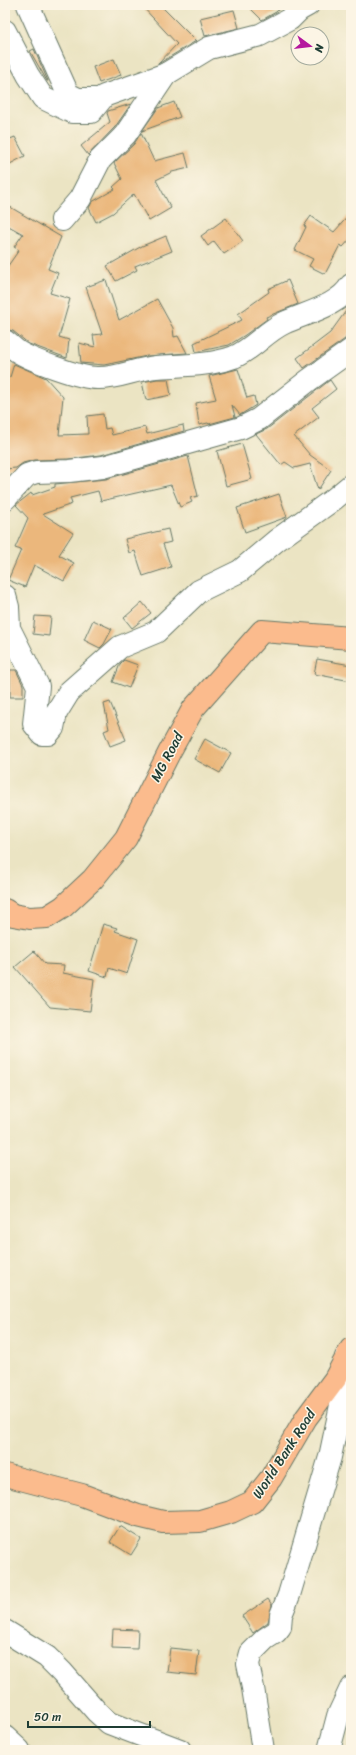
<svg xmlns="http://www.w3.org/2000/svg" width="356" height="1755" viewBox="0 0 356 1755" font-family="Sriracha,sans-serif">
<style>
.building{fill:#ebb77b}
.lines{fill:none;stroke-linecap:round;stroke-linejoin:round}
.minor-casing{stroke:#676;stroke-width:24}
.major-casing{stroke:#676;stroke-width:24}
.minor{stroke:#fff;stroke-width:22}
.major{stroke:#fbbb8d;stroke-width:22}
.labels{text-anchor:middle;dominant-baseline:central;stroke-width:3;stroke-linejoin:round;paint-order:stroke}
.street-label{font-size:14px;fill:#1f3d34;stroke:#fcf5e5}
</style>
<rect width="100%" height="100%" fill="#fcf5e5"/>
<filter id="ink" filterUnits="userSpaceOnUse"><feTurbulence type="fractalNoise" baseFrequency=".025" numOctaves="2"/><feDisplacementMap in="SourceGraphic" scale="8" xChannelSelector="R" yChannelSelector="G"/><feConvolveMatrix kernelMatrix="1 2 1 2 8 2 1 2 1" color-interpolation-filters="sRGB"/></filter>
<filter id="wash" filterUnits="userSpaceOnUse"><feTurbulence type="fractalNoise" baseFrequency=".012" numOctaves="4" result="noise"/><feDisplacementMap in="SourceGraphic" scale="16" xChannelSelector="R" yChannelSelector="G"/><feGaussianBlur stdDeviation="0.9" result="paint"/><feColorMatrix in="noise" values="0 0 0 0 0 0 0 0 0 0 0 0 0 0 0 0 0 1.4 0 .05"/><feComposite in="paint" operator="in"/></filter>
<g filter="url(#wash)">
<rect width="100%" height="100%" fill="#ebe4c3"/>
<g id="blocks">
<g class="building">
<polygon points="141,5 160,5 196,41 158,64 177,44"/>
<polygon points="247,5 283,5 276,12 262,20"/>
<polygon points="234,10 239,28 205,36 200,18"/>
<polygon points="34,49 48,81 47,81 30,51"/>
<polygon points="114,59 121,75 99,83 93,67"/>
<polygon points="174,102 180,117 142,131 158,108"/>
<polygon points="131,104 115,127 88,155 81,146 110,122 107,113 108,111"/>
<polygon points="141,133 154,161 185,153 189,168 172,172 156,180 171,208 149,221 134,194 113,213 96,222 89,208 92,202 115,189 113,187 122,179 114,163 134,144"/>
<polygon points="15,137 25,156 10,164 5,155 5,141"/>
<polygon points="5,204 61,237 48,269 58,273 50,293 70,299 59,337 69,340 67,358 29,344 13,331 5,329 5,270 19,250 14,247 23,234 5,224"/>
<polygon points="351,213 351,238 343,247 340,245 325,274 309,266 313,259 295,250 306,227 304,226 311,216 334,232"/>
<polygon points="226,218 243,241 224,254 214,241 208,246 201,236"/>
<polygon points="166,236 172,251 135,266 137,270 116,281 107,266 142,246"/>
<polygon points="106,280 119,320 157,299 173,328 174,337 178,336 187,353 147,356 104,365 81,363 79,343 95,347 93,335 102,334 86,287"/>
<polygon points="288,280 298,304 266,317 267,319 245,335 229,345 196,352 194,343 242,320 238,314 269,292 268,289"/>
<polygon points="351,304 351,331 345,339 304,368 297,358 330,333"/>
<polygon points="14,364 46,378 63,397 59,435 88,434 87,416 103,414 105,429 110,428 112,435 145,427 147,434 183,425 184,431 101,455 68,459 35,460 23,463 16,468 5,469 5,377 10,377"/>
<polygon points="238,369 247,398 254,396 256,405 240,415 232,405 235,417 209,424 208,423 199,425 196,403 216,399 209,376"/>
<polygon points="157,379 168,379 171,395 146,400 142,382"/>
<polygon points="330,380 336,389 312,408 319,417 294,436 310,455 331,470 318,490 310,464 294,468 285,462 281,465 256,434 267,429"/>
<polygon points="242,444 252,479 226,486 217,451"/>
<polygon points="188,456 198,496 190,498 192,502 180,507 171,485 101,501 98,491 70,498 72,504 43,514 73,533 59,555 74,563 64,581 34,565 25,587 8,580 21,550 15,548 28,518 16,505 31,493 32,495 55,487 55,484 106,479"/>
<polygon points="279,494 287,517 245,532 237,508"/>
<polygon points="168,529 171,542 163,544 171,567 143,576 135,551 129,553 125,539"/>
<polygon points="142,602 151,613 132,628 124,618"/>
<polygon points="35,616 51,617 49,636 33,634"/>
<polygon points="93,620 112,629 104,644 100,648 84,640"/>
<polygon points="317,659 351,665 351,681 314,674"/>
<polygon points="124,660 138,665 129,688 113,682 120,664"/>
<polygon points="10,670 16,670 23,685 23,697 10,697"/>
<polygon points="110,702 126,740 110,746 104,731 109,729 104,704"/>
<polygon points="205,739 231,753 220,773 194,759"/>
<polygon points="103,924 117,928 115,931 138,939 127,974 109,968 107,977 89,971"/>
<polygon points="34,951 45,964 64,965 63,973 94,979 90,1011 50,1007 15,967"/>
<polygon points="120,1526 141,1539 131,1555 110,1542"/>
<polygon points="268,1599 272,1605 268,1622 253,1633 242,1616"/>
<polygon points="113,1629 138,1630 137,1649 112,1648"/>
<polygon points="170,1648 199,1651 196,1675 167,1672"/>
</g>
</g>
</g>
<g filter="url(#ink)">
<use href="#blocks" fill-opacity="0" stroke="#676" stroke-width="1"/>
<g class="lines">
<g class="minor-casing">
<g id="minor">
<polyline points="28,5 68,94 78,99 95,99"/>
<polyline points="5,31 28,75 43,98 72,112 91,112 104,96 166,74 209,48 260,35 290,19 299,10 308,5"/>
<polyline points="62,220 80,199 100,160 125,135 166,74"/>
<path d="M5 341C9 344 13 348 17 351 31 360 80 378 97 378 117 379 136 369 156 367 182 365 209 366 234 357 253 349 265 332 284 323 305 313 339 306 351 285"/>
<polyline points="5,499 27,475 36,472 69,471 103,467 241,428 259,419 309,380 351,350"/>
<polyline points="5,596 8,607 9,628 38,686 34,724 42,734 48,734 53,728 56,713 69,692 120,647 156,632 199,591 240,571 277,540 334,499 351,485"/>
<polyline points="5,1631 47,1657 62,1672 97,1712 109,1723 180,1750"/>
<polyline points="5,1737 19,1750"/>
<polyline points="263,1750 253,1688 248,1664 251,1653 265,1639 276,1632 280,1627 281,1615 289,1595 330,1457 344,1391 346,1357"/>
<polyline points="329,1750 338,1716 351,1688"/>
</g>
</g>
<g class="major-casing">
<g id="major">
<polyline points="5,910 13,915 30,918 47,917 63,907 93,879 126,838 170,751 193,709 262,631 351,638"/>
<polyline points="5,1475 82,1495 138,1516 163,1522 200,1521 231,1512 252,1502 271,1478 306,1418 335,1379 351,1349"/>
</g>
</g>
<use href="#minor" class="minor"/>
<use href="#major" class="major"/>
</g>
</g>
<g class="labels">
<g class="street-label">
<text transform="translate(167 757) rotate(-62)">MG Road</text>
<text transform="translate(284 1454) rotate(-57)">World Bank Road</text>
</g>
</g>
<rect width="356" height="1755" fill="none" stroke="#fcf5e5" stroke-width="20"/>
<g transform="translate(310 46) rotate(105)"><circle r="19" fill="#fcf5e5" stroke="#a4ab9e"/>
<path d="M0-3L7 15L0 10L-7 15Z" fill="#b5179e"/>
<text y="-6" font-size="11" font-weight="bold" text-anchor="middle" fill="#1f3d34">N</text>
</g>
<path d="M28 1721v6h122v-6" fill="none" stroke="#1f3d34" stroke-width="2"/>
<text x="34" y="1721" font-size="12" fill="#1f3d34" stroke="#fcf5e5" stroke-width="3" paint-order="stroke">50 m</text>
</svg>
